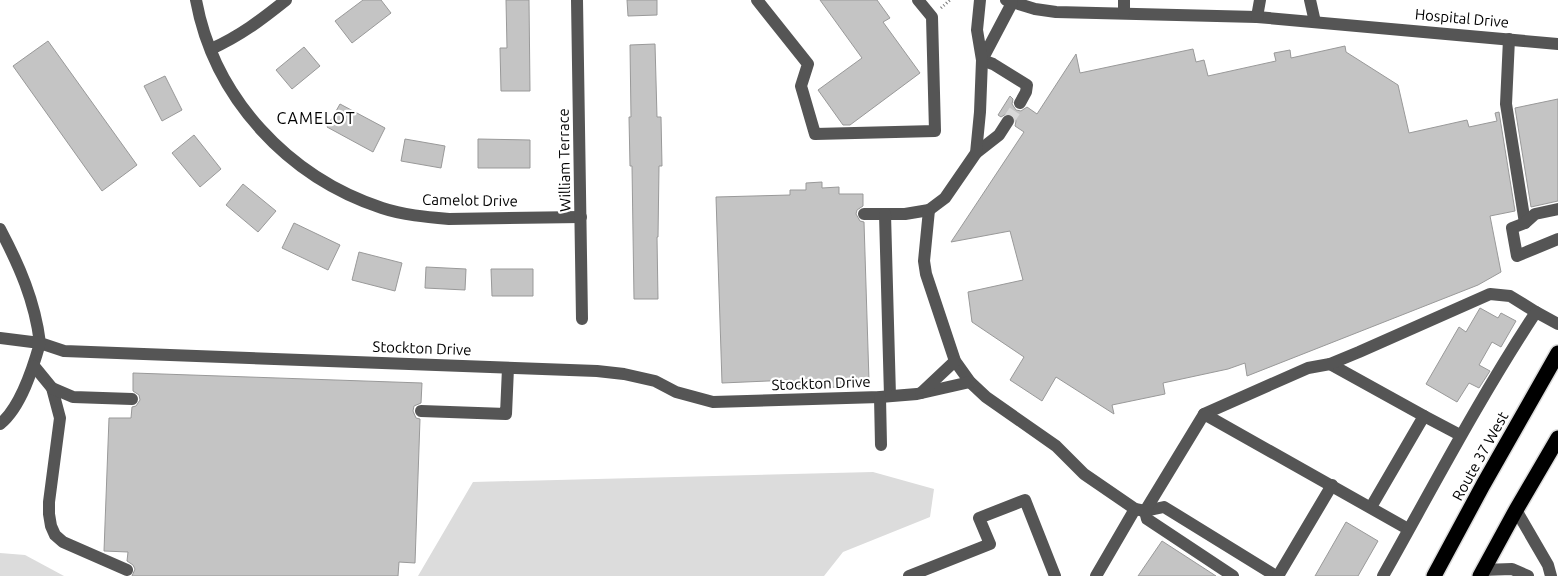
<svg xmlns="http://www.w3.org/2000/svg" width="1558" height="576" viewBox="0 0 1558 576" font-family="Ubuntu,sans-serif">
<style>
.green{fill:#dcdcdc}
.building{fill:#c4c4c4;stroke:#999}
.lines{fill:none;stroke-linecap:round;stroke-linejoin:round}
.minor-tunnel{stroke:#d9d9d9;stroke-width:12;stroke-dasharray:12 6;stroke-linecap:butt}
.highway-casing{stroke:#dbdbdb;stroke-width:18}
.path{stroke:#777;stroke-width:3;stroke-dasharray:1 2.5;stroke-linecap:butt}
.minor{stroke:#555;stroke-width:12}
.highway{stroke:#000;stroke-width:15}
.labels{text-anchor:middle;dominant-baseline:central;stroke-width:4.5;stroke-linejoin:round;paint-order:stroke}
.street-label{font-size:15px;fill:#000;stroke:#fff}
.neighbourhood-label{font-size:16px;letter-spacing:1px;fill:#000;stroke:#fff}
</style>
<rect width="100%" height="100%" fill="#fff"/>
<g class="green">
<polygon points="873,472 934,489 930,517 843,552 824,576 418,576 473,482"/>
<polygon points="0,553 25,555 64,576 0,576"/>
</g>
<g class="building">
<polygon points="363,0 381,0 391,13 352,43 335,21"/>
<polygon points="506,0 529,0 530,91 501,91 500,48 507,48"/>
<polygon points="627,0 657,0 657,15 628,16"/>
<polygon points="820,0 877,0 890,18 883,22 920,73 850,125 843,125 818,90 862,58"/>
<polygon points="48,41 137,165 102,191 13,66"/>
<polygon points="655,44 657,117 661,117 662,166 659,166 658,237 657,237 658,299 634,299 632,166 630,166 629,117 631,117 630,45"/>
<polygon points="1345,46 1346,52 1398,85 1409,133 1467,120 1469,127 1497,121 1495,113 1499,112 1515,211 1490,216 1501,272 1478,285 1247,376 1245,363 1228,369 1163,383 1165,394 1112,405 1114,414 1056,377 1042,401 1010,380 1024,357 972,322 968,292 1023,280 1010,231 951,242 1024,132 1015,126 1016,121 1013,114 1008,113 1001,117 998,115 1010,96 1013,99 1012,104 1016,110 1021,111 1027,107 1037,114 1076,54 1080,73 1193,49 1196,62 1204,60 1208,76 1276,61 1274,53 1290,50 1291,58"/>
<polygon points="304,47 320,66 292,89 276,70"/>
<polygon points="165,76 182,110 162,121 144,86"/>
<polygon points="1558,99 1558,201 1531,207 1515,108"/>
<polygon points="340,104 385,128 373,152 327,127"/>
<polygon points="194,135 221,169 200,187 172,153"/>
<polygon points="405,139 445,146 441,168 401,161"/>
<polygon points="478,139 530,140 530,168 478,168"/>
<polygon points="822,182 822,188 839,187 839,194 863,194 863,206 857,210 856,214 860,221 864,222 869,381 843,381 843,387 792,388 791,380 722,383 716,197 790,195 790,190 806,190 806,183"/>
<polygon points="243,184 276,211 258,232 226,205"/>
<polygon points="294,223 340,245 328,270 282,248"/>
<polygon points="359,252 402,263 395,291 352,280"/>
<polygon points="426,267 466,269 465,290 425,288"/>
<polygon points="491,269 533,269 533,296 492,296"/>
<polygon points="1480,308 1498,318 1501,313 1516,321 1501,347 1492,342 1479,365 1490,371 1479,388 1469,383 1457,402 1426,384 1459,327 1466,332"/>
<polygon points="133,373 422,383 421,403 414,406 413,411 416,418 420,419 415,563 399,562 398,576 132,576 135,569 133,565 127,561 128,552 104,551 109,418 131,418 132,407 136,406 140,400 139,395 133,391"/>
<polygon points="1346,522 1378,541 1358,576 1315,576"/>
<polygon points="1162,541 1216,576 1138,576"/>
</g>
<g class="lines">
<polyline class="minor-tunnel" points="1008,121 1020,103"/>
<g class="highway-casing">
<g id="highway">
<polyline points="1434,576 1483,485 1558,353"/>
<polyline points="1480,576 1516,510 1558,438"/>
</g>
</g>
<polyline class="path" points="941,8 950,0"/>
<g class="minor">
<path d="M196 0C214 98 288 177 382 208 403 215 426 217 449 219L581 217"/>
<polyline points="577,0 582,319"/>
<polyline points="757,0 808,64 801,86 815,134 935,131 932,17 918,0"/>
<polyline points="1006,0 1035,9 1056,12 1257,17 1558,44"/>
<polyline points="1124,0 1124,13"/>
<polyline points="1310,0 1315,22"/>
<polyline points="1257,17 1260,0"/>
<polyline points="1509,39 1506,104 1525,223"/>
<path d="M211 49C240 36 261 20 286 0"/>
<polyline points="982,60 993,64 1027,85 1026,92 1020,103"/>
<polyline points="982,60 1012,3"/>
<polyline points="976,153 999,135 1008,121"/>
<polyline points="1558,209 1535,214 1525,223 1512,228 1517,256 1558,239"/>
<polyline points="929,210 924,261 926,274 955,361 970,382 986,397 1056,446 1084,474 1135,509 1145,511 1164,507 1276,576"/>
<polyline points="864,214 905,214 929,210 945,198 976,153 980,112 982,60 977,30 980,0"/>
<polyline points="885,214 890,396"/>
<path d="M0 229C19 265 35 301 40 343L64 351 597 371 624 374 655 381 676 392 713 402 880 397 917 394 970 382"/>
<path d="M0 338 40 343C33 368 21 407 0 424"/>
<polyline points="1330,364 1424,416"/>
<polyline points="34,366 52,388 60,418 49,502 49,514 51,526 55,535 63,542 127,570"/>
<polyline points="52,388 73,397 132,399"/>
<polyline points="921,393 955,361"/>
<polyline points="880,397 881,445"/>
<polyline points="421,411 506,414 508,368"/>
<polyline points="1204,414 1308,368 1330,364 1359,352 1490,294 1510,296 1536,312"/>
<polyline points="1371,507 1424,416 1460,435"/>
<polyline points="1516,510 1548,565 1551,576"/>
<polyline points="1483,570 1512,569 1528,576"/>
<polyline points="909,576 990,544 979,518 1025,500 1055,576"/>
<polyline points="1096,576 1135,509"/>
<polyline points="1233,576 1147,519 1145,511 1204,414 1408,529"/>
<polyline points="1278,576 1332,485"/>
<path d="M1383 576C1433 487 1480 397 1536 312L1558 324"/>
</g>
<use href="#highway" class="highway"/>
</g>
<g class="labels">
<g class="street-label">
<text transform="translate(1462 18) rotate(5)">Hospital Drive</text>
<text transform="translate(564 160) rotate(-91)">William Terrace</text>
<text transform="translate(470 200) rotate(1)">Camelot Drive</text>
<text transform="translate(422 348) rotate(2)">Stockton Drive</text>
<text transform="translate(821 383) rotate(-2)">Stockton Drive</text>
<text transform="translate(1480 456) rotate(-61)">Route 37 West</text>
</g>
<g class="neighbourhood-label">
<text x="316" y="118">CAMELOT</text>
</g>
</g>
</svg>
